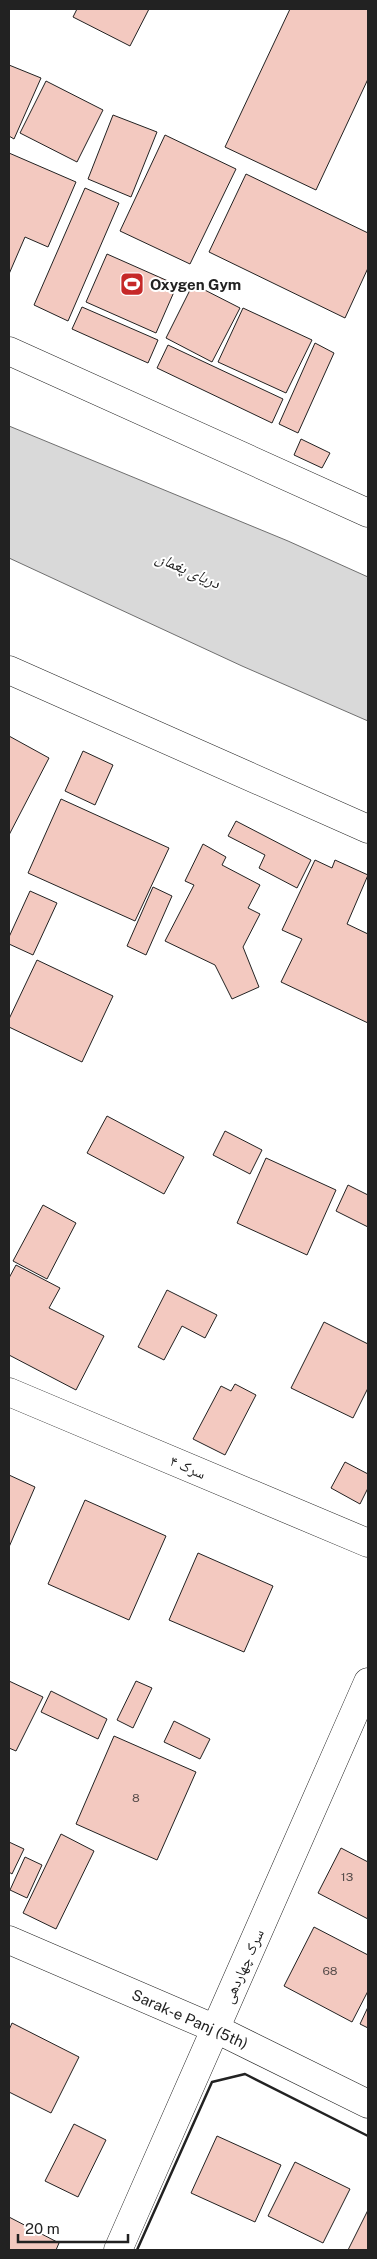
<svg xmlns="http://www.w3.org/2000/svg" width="377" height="2259" viewBox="0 0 377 2259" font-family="'Public Sans','Noto Naskh Arabic',sans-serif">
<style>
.water{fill:#d9d9d9;stroke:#6f6f6f}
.building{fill:#f3c9c0;stroke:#222}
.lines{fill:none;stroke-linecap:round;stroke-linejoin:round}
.minor-casing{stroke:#222;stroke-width:29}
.minor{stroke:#fff;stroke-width:28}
.wall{stroke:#222;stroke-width:2.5}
.labels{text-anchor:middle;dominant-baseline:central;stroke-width:4;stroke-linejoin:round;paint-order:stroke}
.number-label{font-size:12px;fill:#564c4a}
.poi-label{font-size:15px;font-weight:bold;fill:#222;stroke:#fff;text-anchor:start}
.street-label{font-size:15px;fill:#222;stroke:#fff}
.water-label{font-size:16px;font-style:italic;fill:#222;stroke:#fff}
</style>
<rect width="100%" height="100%" fill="#fff"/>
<polygon class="water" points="9,426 288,541 368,577 368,721 242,666 9,558"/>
<g class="building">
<polygon points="77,9 149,9 130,46 73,17"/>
<polygon points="290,9 368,9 368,79 316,190 225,147"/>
<polygon points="9,65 41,78 14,139 9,136"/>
<polygon points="46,81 103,110 77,162 20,133"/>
<polygon points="113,115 157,132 131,197 88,179"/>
<polygon points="165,135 236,169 190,264 120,231"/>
<polygon points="9,153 76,182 48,247 25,237 9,274"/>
<polygon points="246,174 368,233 368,268 345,318 209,252"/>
<polygon points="85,188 119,203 68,321 34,305"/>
<polygon points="107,254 177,285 156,333 86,302"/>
<polygon points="193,284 240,308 212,362 166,338"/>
<polygon points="82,307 158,340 148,363 72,329"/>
<polygon points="243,308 312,340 286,393 218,362"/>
<polygon points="315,343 334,353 298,433 279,424"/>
<polygon points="168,345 283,399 272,423 157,368"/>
<polygon points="301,439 330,453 322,468 294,455"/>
<polygon points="9,736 49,758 9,835"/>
<polygon points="83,751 113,765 95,805 65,791"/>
<polygon points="61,799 169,848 135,921 28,873"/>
<polygon points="236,821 311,860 297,888 259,868 265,855 228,836"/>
<polygon points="203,844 226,857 222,865 260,885 248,908 260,914 243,947 259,987 232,999 215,965 165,941 194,885 185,881"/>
<polygon points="315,860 332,868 335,860 368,875 347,924 368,934 368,1023 281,982 302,939 282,930"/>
<polygon points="153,887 172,896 146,955 127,946"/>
<polygon points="30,891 57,903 33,955 9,944 9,937"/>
<polygon points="37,960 113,996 82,1062 9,1027 9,1019"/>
<polygon points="107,1116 184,1157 164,1194 87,1153"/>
<polygon points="225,1131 262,1150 250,1174 213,1155"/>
<polygon points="266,1158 336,1190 307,1255 237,1223"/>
<polygon points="348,1185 368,1195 368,1227 336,1211"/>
<polygon points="43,1205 76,1223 47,1279 13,1261"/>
<polygon points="16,1265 60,1288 49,1308 104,1336 76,1390 9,1355 9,1278"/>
<polygon points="167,1290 217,1315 205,1338 182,1326 164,1360 138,1347"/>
<polygon points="324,1322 368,1344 368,1388 353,1418 291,1388"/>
<polygon points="235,1384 256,1395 225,1455 193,1439 221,1386 231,1391"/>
<polygon points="345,1462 368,1474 368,1488 360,1504 331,1488"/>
<polygon points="9,1475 35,1487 9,1547"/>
<polygon points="85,1500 166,1536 129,1620 48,1584"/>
<polygon points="198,1553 273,1586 244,1652 169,1620"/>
<polygon points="9,1681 43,1697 16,1751 9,1748"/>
<polygon points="136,1681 152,1688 133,1728 117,1720"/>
<polygon points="51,1691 107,1719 98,1739 41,1712"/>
<polygon points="174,1721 210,1739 200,1759 164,1742"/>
<polygon points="114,1736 196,1772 157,1860 76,1824"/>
<polygon points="61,1834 94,1851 56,1929 23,1913"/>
<polygon points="9,1842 24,1849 12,1874 9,1872"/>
<polygon points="341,1848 368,1862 368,1919 318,1893"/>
<polygon points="25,1857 42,1865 27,1898 10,1890"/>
<polygon points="314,1927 368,1955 368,1991 352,2022 284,1986"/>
<polygon points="368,2007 368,2028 360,2024"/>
<polygon points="12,2023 79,2057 51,2113 9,2092 9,2030"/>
<polygon points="74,2124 106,2140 78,2197 45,2181"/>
<polygon points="217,2136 281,2165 255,2222 191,2193"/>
<polygon points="295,2162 350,2189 323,2243 268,2216"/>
<polygon points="368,2210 368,2250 348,2250"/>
<polygon points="9,2217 59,2243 56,2250 9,2250"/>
</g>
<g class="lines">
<g class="minor-casing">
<g id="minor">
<polyline points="9,351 368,513"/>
<polyline points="9,670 368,829"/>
<polyline points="9,1392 368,1543"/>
<polyline points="9,1940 216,2029 368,2104"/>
<polyline points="118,2250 368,1682"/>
</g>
</g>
<use href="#minor" class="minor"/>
<polyline class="wall" points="137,2250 212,2082 245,2074 368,2136"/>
</g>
<defs>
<g id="stadium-square" transform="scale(1.25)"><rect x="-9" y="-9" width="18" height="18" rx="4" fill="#c62828" stroke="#fff"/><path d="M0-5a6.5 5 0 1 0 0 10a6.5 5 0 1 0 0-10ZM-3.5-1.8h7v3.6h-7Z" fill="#fff"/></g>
</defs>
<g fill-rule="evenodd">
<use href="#stadium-square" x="132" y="284"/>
</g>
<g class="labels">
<g class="number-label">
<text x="136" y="1798">8</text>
<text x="347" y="1877">13</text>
<text x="330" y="1971">68</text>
</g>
<g class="poi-label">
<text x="150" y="284">Oxygen Gym</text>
</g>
<g class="street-label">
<text transform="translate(188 1467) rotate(23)">سرک ۴</text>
<text transform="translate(243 1966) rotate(-66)">سرک چهاردهی</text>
<text transform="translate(190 2019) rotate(24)">Sarak-e Panj (5th)</text>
</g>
<g class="water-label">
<text transform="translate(188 570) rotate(24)">دریای پغمان</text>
</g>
</g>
<rect width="377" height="2259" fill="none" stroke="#222222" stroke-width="20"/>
<path d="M18 2234v8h110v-8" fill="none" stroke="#222222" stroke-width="2.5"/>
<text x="25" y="2234" font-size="15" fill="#222222" stroke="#ffffff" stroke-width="4" paint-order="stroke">20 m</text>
</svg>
